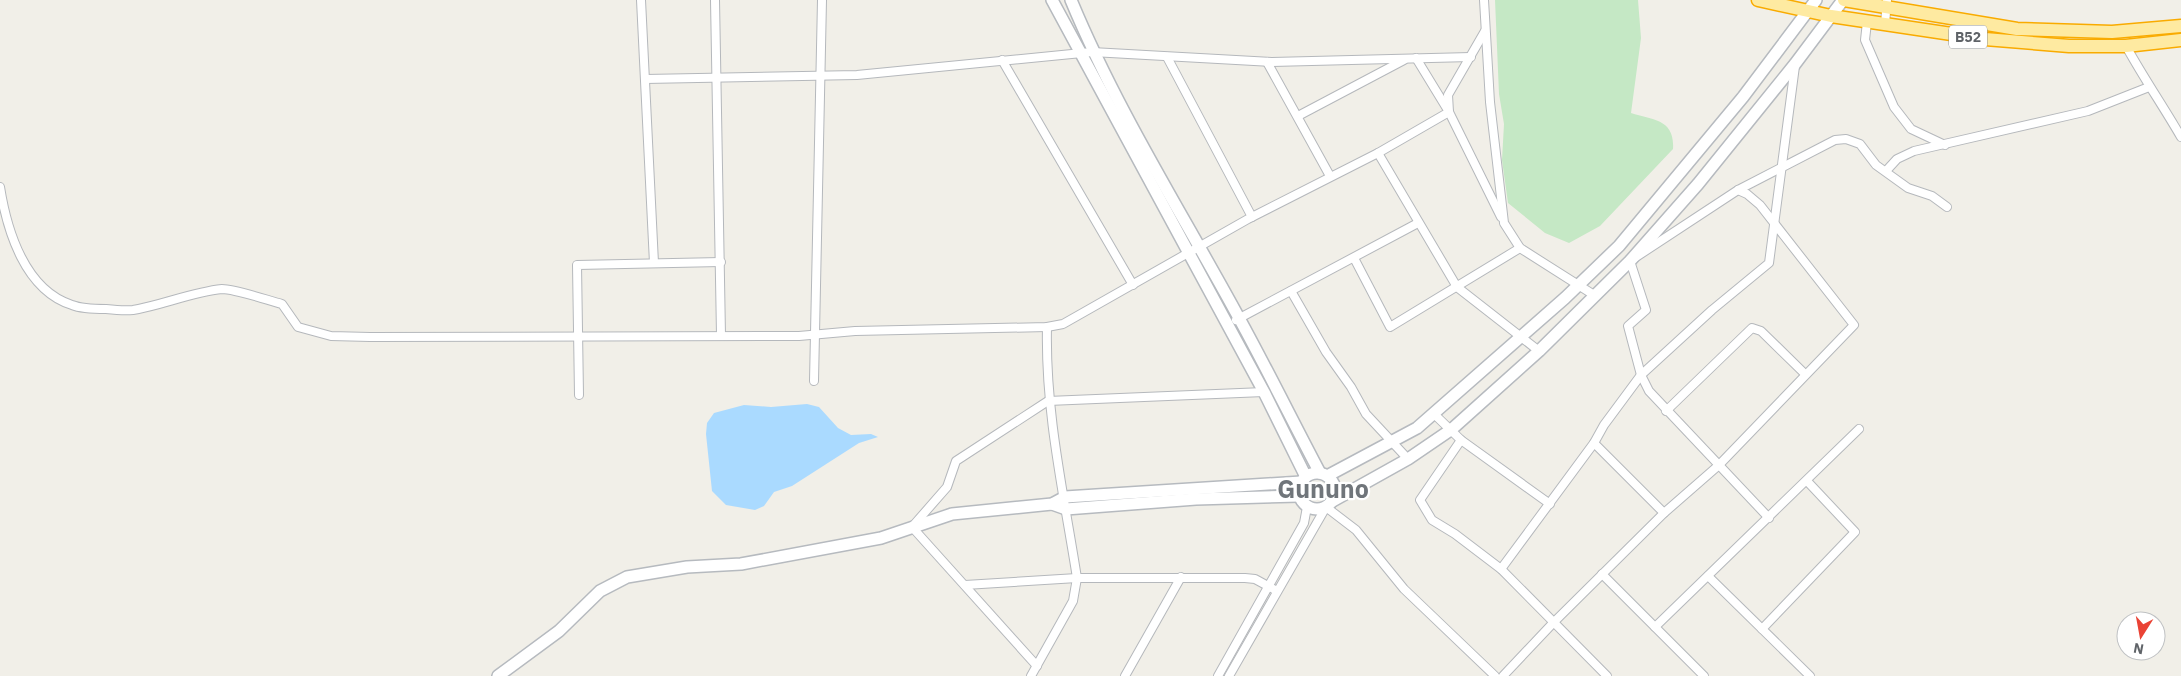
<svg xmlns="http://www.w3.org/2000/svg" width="2181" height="676" viewBox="0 0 2181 676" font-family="'IBM Plex Sans',sans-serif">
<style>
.green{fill:#c5e8c5}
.water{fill:#aadaff}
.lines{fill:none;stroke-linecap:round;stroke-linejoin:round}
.minor-casing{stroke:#b5b8bc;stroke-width:10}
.secondary-casing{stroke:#b6babf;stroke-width:14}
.trunk-casing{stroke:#f9ab00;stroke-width:15}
.minor{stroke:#fff;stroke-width:8}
.secondary{stroke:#fff;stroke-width:11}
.trunk{stroke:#feeaa1;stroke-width:12}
.labels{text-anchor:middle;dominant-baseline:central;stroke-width:4.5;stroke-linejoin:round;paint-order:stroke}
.shield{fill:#fff;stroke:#8f9295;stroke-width:1}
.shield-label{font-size:14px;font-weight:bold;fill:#5f6368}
.town-label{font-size:25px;font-weight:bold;fill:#70757a;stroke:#fff}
</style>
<rect width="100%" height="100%" fill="#f1efe8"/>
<path class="green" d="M1495 0H1638L1641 38 1631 113C1653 120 1675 119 1673 149L1600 226 1569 243 1545 233 1508 203 1502 160 1504 124 1499 94Z"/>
<polygon class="water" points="807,404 819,407 838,428 851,435 871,434 878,437 859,443 792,486 774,492 764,506 755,510 726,505 712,491 706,434 707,423 714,413 744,405 771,407"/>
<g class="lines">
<g class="minor-casing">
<g id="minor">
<polyline points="641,0 654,263"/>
<polyline points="715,0 721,335"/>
<polyline points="1484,0 1490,102 1504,223 1520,248 1594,295"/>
<polyline points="1867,22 1865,40 1894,107 1911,129 1945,145"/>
<polyline points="1885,24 1887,0"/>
<polyline points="1485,31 1448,95 1449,112 1501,217"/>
<path d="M2126 46C2143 77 2163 106 2181 137"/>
<polyline points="1167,57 1252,217"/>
<polyline points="1002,60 1133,285"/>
<polyline points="1267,62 1330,176"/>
<polyline points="645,79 857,75 1092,52 1272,62 1471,57"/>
<polyline points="1298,116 1404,60"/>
<polyline points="1378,153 1457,287 1539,351"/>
<polyline points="1886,171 1897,159 1914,151 2088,111 2149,87"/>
<path d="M0 187C7 231 25 290 72 305 82 309 95 309 106 309 115 310 124 311 133 310 163 305 192 292 222 289 235 289 267 300 282 304L298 327 331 336 370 337 799 336 855 331 1047 327 1063 324 1248 219 1378 153 1449 112 1416 58"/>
<polyline points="1354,258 1390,327 1520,248"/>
<polyline points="1291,291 1326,352 1351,387 1366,414 1408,459"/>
<polyline points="1236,320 1418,223"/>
<polyline points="814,381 822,0"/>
<polyline points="579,395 577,265 721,262"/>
<polyline points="1666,411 1752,328 1761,331 1805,374"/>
<polyline points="1433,413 1461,440 1550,504"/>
<polyline points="1461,440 1420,500 1432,520 1455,534 1501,569 1607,676"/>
<polyline points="1594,443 1664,513"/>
<polyline points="1769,518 1649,391 1641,375 1628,326 1646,310 1630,261 1738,190 1835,140 1846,139 1860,144 1876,165 1908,188 1932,196 1947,207"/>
<polyline points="1501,569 1594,443 1604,425 1641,375 1712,310 1769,263 1795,66"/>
<polyline points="1602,574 1704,676"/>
<polyline points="1708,576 1810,676"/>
<polyline points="965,585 1077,578 1245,578 1255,579 1277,591"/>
<polyline points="1655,627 1859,429"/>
<polyline points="1762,629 1855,532 1807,481"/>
<polyline points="1037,666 912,527 947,487 956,461 1048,401 1264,392"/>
<path d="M1031 676 1073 601 1077 578C1064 495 1045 412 1047 327"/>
<polyline points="1125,676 1181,577"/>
<polyline points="1218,676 1304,523 1307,507"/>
<polyline points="1229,676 1326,507 1356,530 1404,589 1495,676"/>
<polyline points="1503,676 1554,622 1664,513 1719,465 1854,325 1760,205 1747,194 1738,190"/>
</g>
</g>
<g class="secondary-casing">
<g id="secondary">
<polyline points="1052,0 1264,392 1306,477"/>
<path d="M1071 0C1117 111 1182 213 1239 318 1267 369 1293 422 1320 473"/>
<circle cx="1317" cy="491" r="18"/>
<polyline points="1327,476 1417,428 1565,298 1619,246 1743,97 1816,0"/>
<polyline points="1331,502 1408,459 1452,429 1539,351 1630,261 1698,184 1795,64 1843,0"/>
<polyline points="1052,504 1066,509 1196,499 1299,496"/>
<polyline points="498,676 559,631 600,591 627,577 687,567 741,564 881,538 952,514 1052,504 1065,497 1301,482"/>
</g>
</g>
<g class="trunk-casing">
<g id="trunk">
<polyline points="1758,0 1831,16 1985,39 2069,46 2126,46 2181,40"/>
<polyline points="1844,0 2017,29 2112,32 2181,26"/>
</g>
</g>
<use href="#minor" class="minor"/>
<use href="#secondary" class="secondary"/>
<use href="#trunk" class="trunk"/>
</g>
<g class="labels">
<rect class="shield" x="1949" y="25.5" width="38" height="23" rx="4"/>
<g class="shield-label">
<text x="1968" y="37">B52</text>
</g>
<g class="town-label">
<text x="1323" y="488">Gununo</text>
</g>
</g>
<g transform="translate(2141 636) rotate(191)"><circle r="24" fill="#ffffff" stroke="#bfc1c3"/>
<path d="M0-4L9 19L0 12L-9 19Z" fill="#ea4335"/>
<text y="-8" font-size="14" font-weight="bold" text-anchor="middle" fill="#5f6368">N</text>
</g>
</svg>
